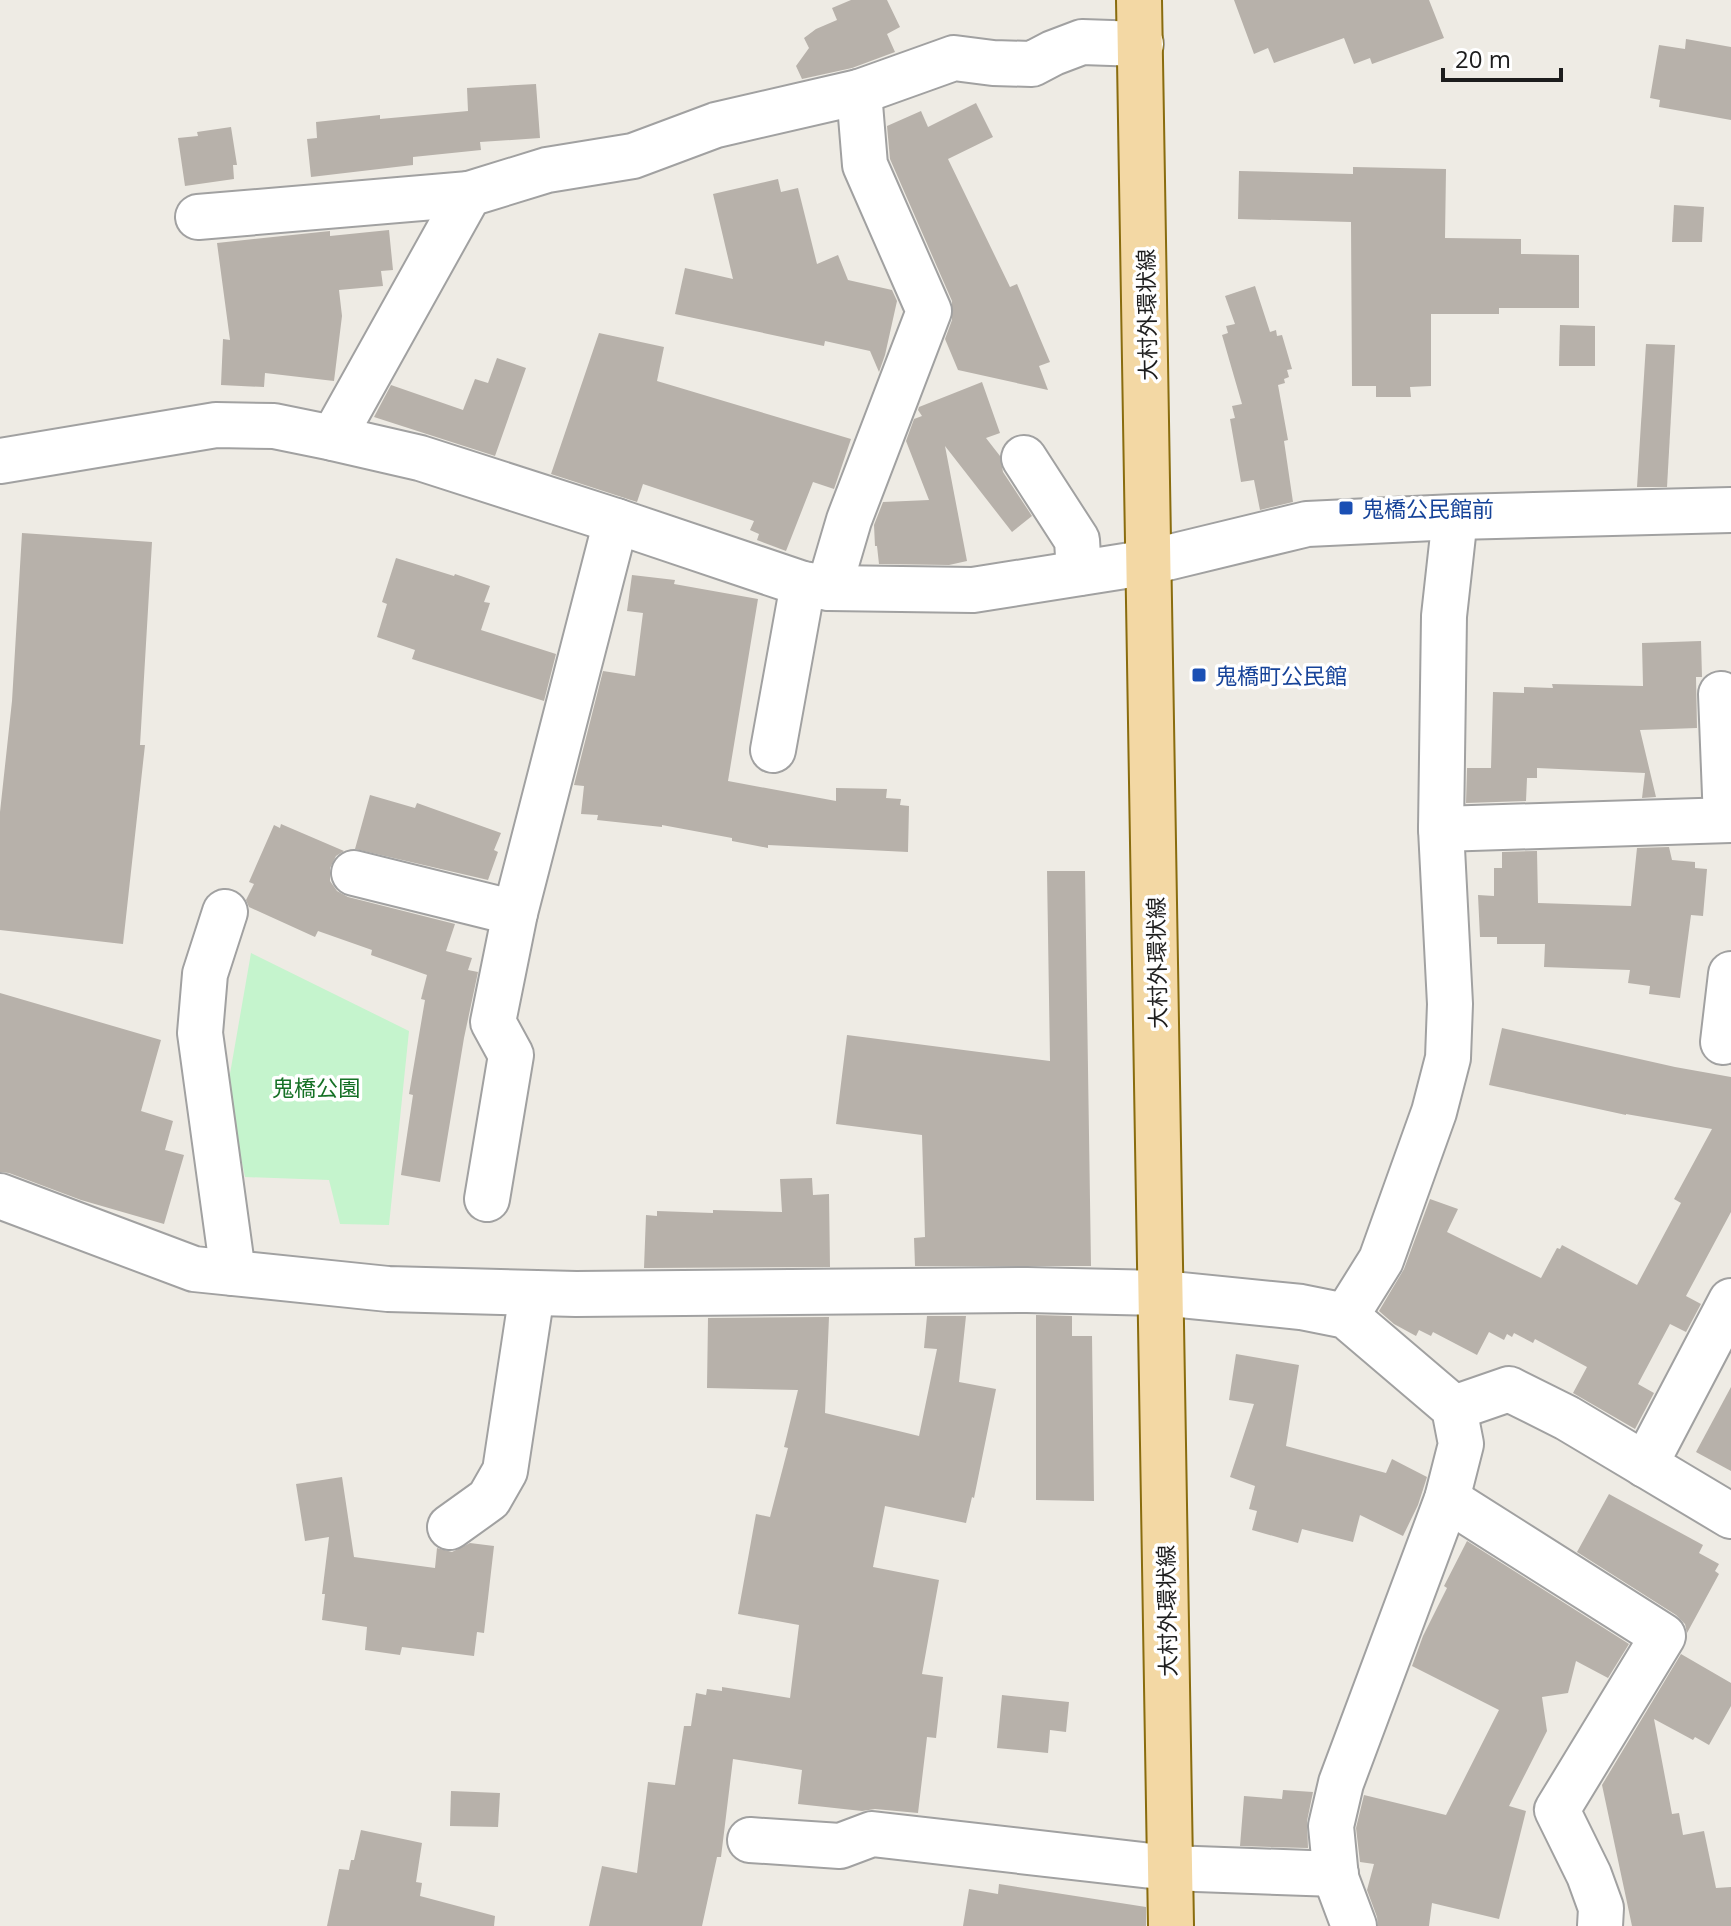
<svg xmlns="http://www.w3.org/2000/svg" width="1731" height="1926" viewBox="0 0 1731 1926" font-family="'Open Sans','Noto Sans JP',sans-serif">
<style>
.park{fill:#c5f4cd}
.building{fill:#b7b1aa}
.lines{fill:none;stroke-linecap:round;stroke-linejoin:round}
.minor-casing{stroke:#a1a1a1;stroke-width:48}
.major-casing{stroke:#896c0e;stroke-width:48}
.minor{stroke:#fff;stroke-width:44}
.major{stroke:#f3d8a4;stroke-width:44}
.transit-dot{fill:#1a4fb4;stroke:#fff;stroke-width:3}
.labels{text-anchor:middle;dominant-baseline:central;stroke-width:7;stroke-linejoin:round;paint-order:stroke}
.street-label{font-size:22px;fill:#1d1d1d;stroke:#fff}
.transit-label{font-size:22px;fill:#164399;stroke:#fff;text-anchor:start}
.park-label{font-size:22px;fill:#167126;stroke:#fff}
</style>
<rect width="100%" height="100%" fill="#eeebe4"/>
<polygon class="park" points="251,953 409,1031 389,1225 340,1224 329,1180 245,1177 227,1091"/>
<g class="building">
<polygon points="851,0 887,0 900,27 887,34 895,52 852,68 802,79 796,66 809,48 804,38 816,29 837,20 832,8"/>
<polygon points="1234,0 1429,0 1444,38 1372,64 1370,58 1354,64 1344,38 1274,63 1268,48 1254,54"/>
<polygon points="1686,39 1731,47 1731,120 1659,107 1660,100 1650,98 1659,45 1685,49"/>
<polygon points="536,84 540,138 480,142 481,150 413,157 413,165 311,177 307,139 317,138 316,122 380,115 380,119 468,111 467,88"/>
<polygon points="976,103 993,137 948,159 1010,287 1017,284 1050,362 1039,366 1048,390 958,370 945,339 952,320 952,301 890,159 887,126 921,111 928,127"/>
<polygon points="231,127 237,165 233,165 234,179 185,186 178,138 198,136 197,132"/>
<polygon points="1353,167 1446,169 1445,238 1521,239 1521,254 1579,255 1579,308 1499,308 1499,314 1431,314 1431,386 1410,387 1411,397 1376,397 1376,386 1352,386 1351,222 1238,219 1239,171 1353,174"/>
<polygon points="778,179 781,192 798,188 817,264 838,255 848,280 892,290 897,301 885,355 879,372 870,351 825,341 824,346 675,314 685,268 733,279 713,194"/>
<polygon points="1674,205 1704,207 1702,242 1672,242"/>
<polygon points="389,230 393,270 381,271 383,286 339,290 342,316 334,381 265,373 264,387 221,385 223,339 230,340 217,243 330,231 330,236"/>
<polygon points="1255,286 1270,332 1276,330 1277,336 1282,335 1292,369 1287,370 1289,377 1284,379 1285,383 1278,385 1288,440 1284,441 1293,502 1260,510 1254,480 1241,482 1230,419 1235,418 1232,406 1242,404 1222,335 1228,333 1226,326 1235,324 1225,296"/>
<polygon points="1560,325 1595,326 1595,366 1559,366"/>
<polygon points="599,333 664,347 657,381 851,439 834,489 813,482 786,551 757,540 759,534 750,530 754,521 643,484 637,502 551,474"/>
<polygon points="1646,344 1675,345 1667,487 1637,487"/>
<polygon points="497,358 526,368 495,456 374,417 391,385 463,410 475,379 488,383"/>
<polygon points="982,382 1000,433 986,438 1000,456 1003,472 1032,516 1012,532 945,446 967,561 949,565 879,564 877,546 875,546 874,525 883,502 929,500 906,441 914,419 922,416 918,410 919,407"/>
<polygon points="22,533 152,542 140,745 145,745 123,944 0,930 0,812 12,701"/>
<polygon points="396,558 454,576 455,574 490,586 484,602 490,603 481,630 556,654 544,701 412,659 415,650 377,637 387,604 382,602"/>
<polygon points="632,575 675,580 674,584 758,599 728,781 836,801 836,788 887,789 886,798 901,799 900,805 909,806 908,852 768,845 768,848 732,841 732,838 662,825 662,827 597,820 598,815 581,814 584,786 574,785 603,671 635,676 643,613 627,611"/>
<polygon points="1701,641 1702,677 1696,677 1697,728 1640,730 1656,797 1642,798 1645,773 1537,768 1537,778 1527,778 1526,801 1466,803 1467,768 1491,768 1493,692 1524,693 1524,687 1553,688 1552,684 1643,686 1642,643"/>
<polygon points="370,795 415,808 417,803 501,833 494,850 498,852 488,880 355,849"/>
<polygon points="281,824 344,851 336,856 330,868 330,881 337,891 348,897 455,924 446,951 472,958 468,970 478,972 464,1038 440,1182 401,1175 413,1095 409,1094 425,1000 421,999 427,975 371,955 372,950 318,931 315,937 249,907 246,900 254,884 249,882 274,825 280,828"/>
<polygon points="1669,847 1672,860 1695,862 1695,868 1707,869 1703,916 1691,915 1680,998 1649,994 1650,986 1628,983 1630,970 1544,967 1545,944 1497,944 1497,937 1480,937 1478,895 1494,896 1494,868 1502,868 1502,852 1537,851 1538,903 1631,906 1637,848"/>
<polygon points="1047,871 1085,871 1091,1266 915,1266 914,1238 925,1237 922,1135 836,1124 847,1035 1050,1061"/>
<polygon points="0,993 161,1040 141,1111 173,1121 165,1150 184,1155 164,1224 81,1200 9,1173 0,1172"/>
<polygon points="1502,1028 1675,1067 1731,1077 1731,1212 1686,1296 1701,1304 1686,1332 1670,1324 1638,1384 1654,1393 1635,1429 1573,1393 1587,1367 1535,1339 1533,1343 1514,1333 1512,1337 1507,1334 1504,1340 1489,1332 1477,1355 1433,1332 1431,1336 1419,1330 1416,1336 1394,1324 1379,1311 1404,1269 1430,1199 1458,1209 1447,1232 1541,1278 1557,1248 1560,1249 1562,1245 1637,1285 1681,1203 1674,1199 1712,1129 1626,1114 1626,1115 1489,1085"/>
<polygon points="812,1178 813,1195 829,1194 830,1267 644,1268 646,1215 657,1216 657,1211 713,1213 713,1210 782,1212 780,1179"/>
<polygon points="1036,1315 1072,1316 1072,1336 1092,1336 1094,1501 1036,1500"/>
<polygon points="927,1316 966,1316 959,1382 996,1389 974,1498 972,1497 966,1523 885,1506 873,1567 939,1580 922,1674 943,1677 936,1738 927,1737 918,1813 875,1809 862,1811 798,1804 802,1770 733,1759 721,1857 717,1857 702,1926 589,1926 602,1866 637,1873 648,1782 675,1785 684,1726 691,1726 696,1693 706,1695 707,1689 722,1691 722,1687 790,1698 799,1625 738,1614 756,1514 770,1517 788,1448 784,1447 798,1390 707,1388 708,1318 829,1317 825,1413 919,1436 937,1349 924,1348"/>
<polygon points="1236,1354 1299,1365 1286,1446 1386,1473 1392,1459 1427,1477 1418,1505 1403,1536 1360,1515 1353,1542 1302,1529 1298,1543 1252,1530 1257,1511 1249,1509 1255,1486 1230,1477 1254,1404 1229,1400"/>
<polygon points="1731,1387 1731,1471 1696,1452"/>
<polygon points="342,1477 354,1557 435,1568 437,1548 452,1552 470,1543 494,1546 484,1633 477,1632 474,1656 402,1647 400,1655 365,1650 367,1627 322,1620 325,1594 322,1594 329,1537 305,1541 296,1484"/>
<polygon points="1609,1494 1703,1545 1699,1553 1719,1564 1715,1571 1719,1574 1687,1633 1685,1624 1676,1615 1577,1552"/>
<polygon points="1467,1541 1629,1644 1608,1678 1576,1661 1568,1693 1542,1697 1547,1731 1509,1806 1526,1811 1499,1919 1432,1903 1429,1926 1378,1926 1377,1917 1367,1890 1374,1864 1360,1862 1356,1828 1364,1795 1446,1815 1499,1710 1412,1666 1423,1636 1447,1588 1444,1586"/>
<polygon points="1681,1654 1731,1683 1731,1706 1709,1745 1695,1737 1693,1740 1654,1719 1672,1814 1679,1813 1683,1835 1704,1831 1716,1888 1731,1887 1731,1926 1632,1926 1602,1785"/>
<polygon points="1002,1695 1069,1702 1066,1732 1050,1730 1048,1753 997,1748"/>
<polygon points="1283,1790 1313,1792 1307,1821 1308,1848 1240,1846 1244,1796 1282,1799"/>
<polygon points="451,1791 500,1793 498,1827 450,1826"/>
<polygon points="361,1830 422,1843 416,1882 422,1883 420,1896 495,1916 494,1926 327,1926 339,1869 349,1870 351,1860 354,1860"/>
<polygon points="999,1884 1146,1907 1146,1926 963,1926 969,1889 998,1894"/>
</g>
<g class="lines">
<g class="minor-casing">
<g id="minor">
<polyline points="198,217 469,194"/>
<polyline points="333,438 469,194 547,170 633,156 716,125 859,92 954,58 993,63 1032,64 1053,53 1082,42 1141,44"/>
<polyline points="1024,458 1077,540 1079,573"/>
<polyline points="0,461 216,425 274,426 333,438 420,458 616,521 803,584 829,588 973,590 1150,562 1307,524 1455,517 1731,510"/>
<polyline points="829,588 849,520 929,311 865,165 859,92"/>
<polyline points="1721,694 1726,820"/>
<polyline points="773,750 803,584"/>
<polyline points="1441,829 1731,820"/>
<polyline points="354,873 515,913"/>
<polyline points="225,912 205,974 200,1033 233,1273"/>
<polyline points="1723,1042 1731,974"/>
<polyline points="0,1196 194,1269 388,1289 576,1294 1027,1290 1161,1293 1301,1307 1346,1316 1454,1408 1461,1444 1447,1499 1341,1783 1331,1826 1336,1878 1354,1926"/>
<polyline points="487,1199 511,1055 493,1022 515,913 616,521"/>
<polyline points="1346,1316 1381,1260 1434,1112 1448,1058 1450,1004 1441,829 1444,616 1455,517"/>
<polyline points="1454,1408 1509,1389 1567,1418 1731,1516"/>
<polyline points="1645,1465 1731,1301"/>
<polyline points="1447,1499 1663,1636 1557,1810 1589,1875 1601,1908 1600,1926"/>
<polyline points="450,1527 489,1499 505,1471 532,1293"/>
<polyline points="750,1840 840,1846 872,1834 1169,1868 1336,1874"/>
</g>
</g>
<g class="major-casing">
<polyline id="major" points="1139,0 1171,1926"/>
</g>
<use href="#minor" class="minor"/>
<use href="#major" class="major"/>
</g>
<g class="transit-dot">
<rect x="1338" y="500" width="16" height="16" rx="4"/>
<rect x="1191" y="667" width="16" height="16" rx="4"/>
</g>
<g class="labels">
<g class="street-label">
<text transform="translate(1146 315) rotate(-91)">大村外環状線</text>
<text transform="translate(1156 963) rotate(-91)">大村外環状線</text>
<text transform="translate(1166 1611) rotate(-91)">大村外環状線</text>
</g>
<g class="transit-label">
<text x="1362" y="508">鬼橋公民館前</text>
<text x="1215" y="675">鬼橋町公民館</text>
</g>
<g class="park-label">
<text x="316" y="1087">鬼橋公園</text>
</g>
</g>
<path d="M1443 68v12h118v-12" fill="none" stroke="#1d1d1d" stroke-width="4"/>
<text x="1455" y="68" font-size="24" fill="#1d1d1d" stroke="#ffffff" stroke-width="6" paint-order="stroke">20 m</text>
</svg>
